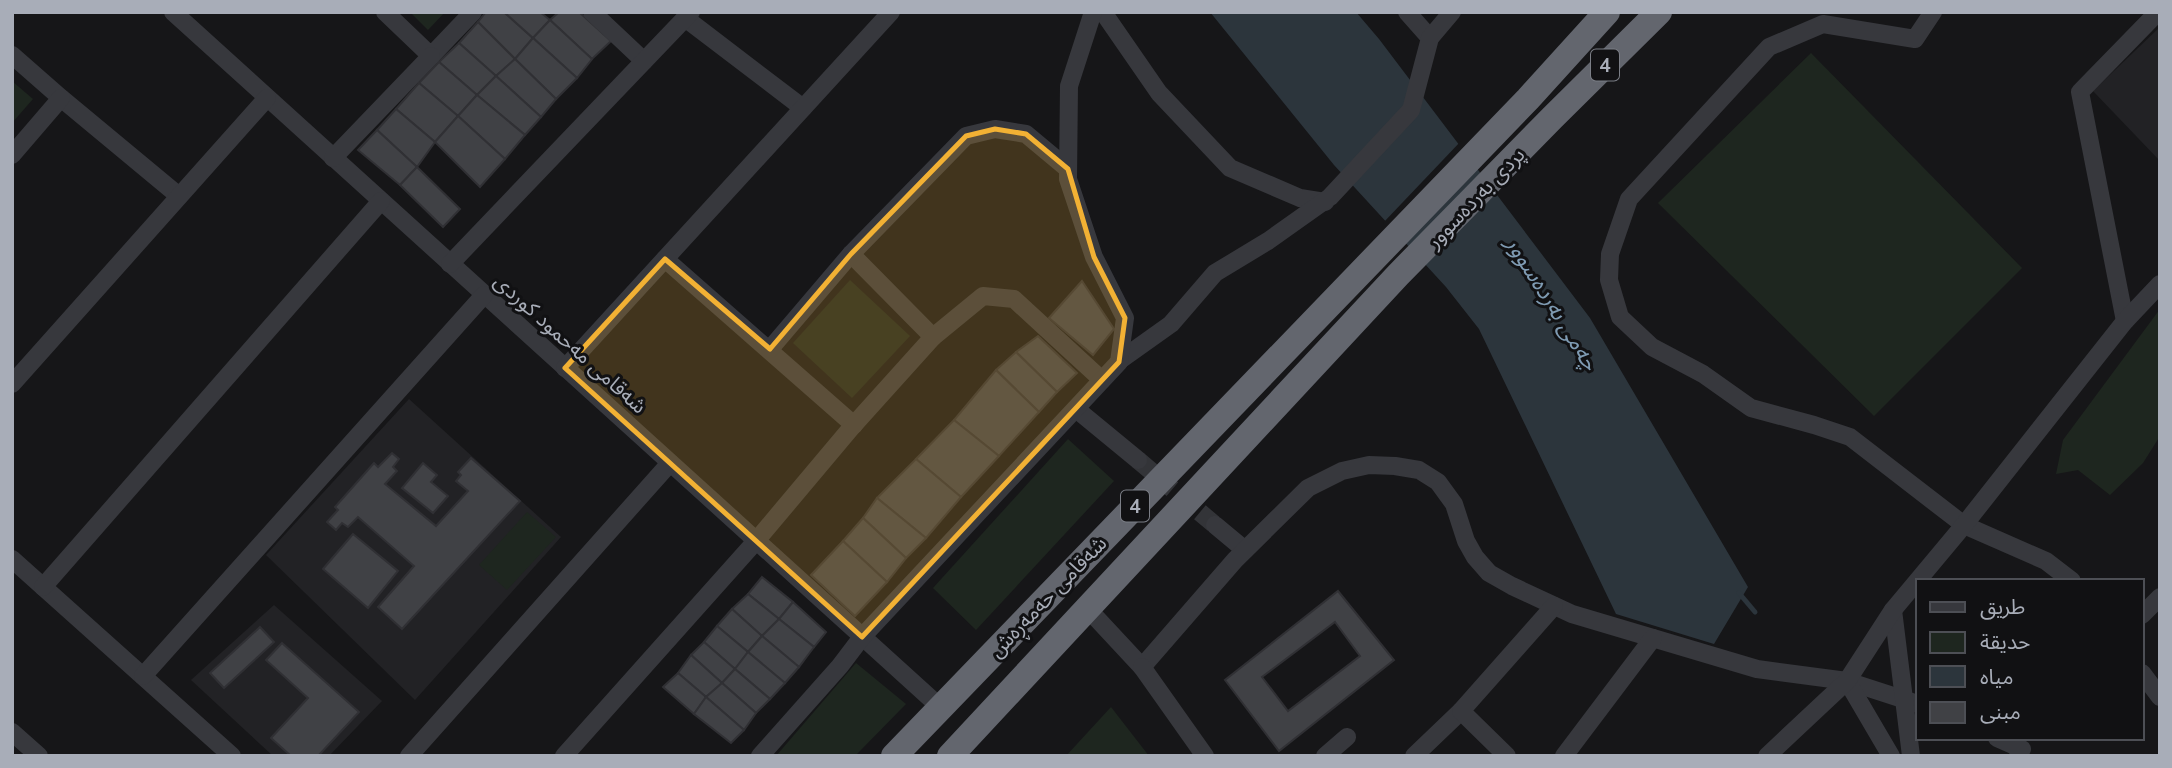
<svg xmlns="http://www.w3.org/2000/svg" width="2172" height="768" viewBox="0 0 2172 768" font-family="Mulish,'Noto Sans Arabic',sans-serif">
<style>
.built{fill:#222225}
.green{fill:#1e261f}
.water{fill:#2c353c}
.pier{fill:#161618}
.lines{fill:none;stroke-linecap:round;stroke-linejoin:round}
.stream{stroke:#2c353c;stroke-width:5}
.building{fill:#404145;stroke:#303034;stroke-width:2;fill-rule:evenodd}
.minor-tunnel{stroke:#333438;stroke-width:18;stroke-dasharray:18 9;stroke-linecap:butt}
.minor{stroke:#37383d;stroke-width:18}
.highway{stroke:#63666e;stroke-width:26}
.marked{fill:#f2b134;fill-opacity:0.2;stroke:#f2b134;stroke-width:5;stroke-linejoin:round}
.labels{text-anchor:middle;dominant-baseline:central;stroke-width:6;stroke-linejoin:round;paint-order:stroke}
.shield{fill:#111113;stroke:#7b7e86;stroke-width:2}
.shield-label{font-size:19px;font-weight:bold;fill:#a8adb8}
.street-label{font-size:21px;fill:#a8adb8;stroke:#111113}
.water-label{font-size:23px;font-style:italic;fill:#7f9bb3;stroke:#111113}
</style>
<rect width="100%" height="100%" fill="#161618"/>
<g class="built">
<polygon points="2160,27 2160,161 2093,91"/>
<polygon points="409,399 561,537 415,700 266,555"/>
<polygon points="274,605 382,701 329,756 273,756 191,680"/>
</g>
<g class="green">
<polygon points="410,12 445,12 428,30"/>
<polygon points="1811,53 2022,268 1874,416 1658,203"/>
<polygon points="12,81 33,99 12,123"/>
<polygon points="850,280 910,336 852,398 793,343"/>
<polygon points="2160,309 2160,436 2143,463 2110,495 2078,470 2056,474 2063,440"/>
<polygon points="1068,439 1114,481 976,630 933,588"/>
<polygon points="527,512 556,537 507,590 479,565"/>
<polygon points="856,663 906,704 855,756 776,756"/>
<polygon points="1111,707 1149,756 1066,756"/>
</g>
<polygon class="water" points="1210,12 1356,12 1379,39 1590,318 1748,587 1714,644 1616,614 1479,329 1446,287 1334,165"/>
<polygon class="pier" points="1461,141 1479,164 1403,245 1383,223"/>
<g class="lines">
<polyline class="stream" points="1739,593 1755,612"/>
</g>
<g class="building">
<polygon points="486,12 504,12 533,38 515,59 478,22"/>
<polygon points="504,12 540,12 550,20 533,38"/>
<polygon points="559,12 579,12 611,41 592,59 550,20"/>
<polygon points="550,20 592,59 577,78 533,38"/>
<polygon points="478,22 515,59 496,76 459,43"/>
<polygon points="533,38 577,78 556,99 515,59"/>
<polygon points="459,43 496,76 477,95 439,62"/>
<polygon points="515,59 556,99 541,117 496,76"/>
<polygon points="439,62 477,95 458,116 419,83"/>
<polygon points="496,76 541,117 525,135 477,95"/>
<polygon points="419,83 458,116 435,142 396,109"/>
<polygon points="477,95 525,135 505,159 458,116"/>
<polygon points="396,109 435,142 417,167 377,130"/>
<polygon points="458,116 505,159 480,187 435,142"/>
<polygon points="377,130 417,167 400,185 358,150"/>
<polygon points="417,167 460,209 443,227 400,185"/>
<polygon points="1082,281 1114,329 1093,355 1049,318"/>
<polygon points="1038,336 1077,373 1057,392 1016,352"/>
<polygon points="1016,352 1057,392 1039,412 996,370"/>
<polygon points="996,370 1039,412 999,456 954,420"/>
<polygon points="954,420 999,456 961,497 916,459"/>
<polygon points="392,453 399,459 393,467 397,471 385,484 436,526 468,491 456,481 461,475 458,472 471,458 520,501 402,629 378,607 414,566 358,517 348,527 342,523 336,530 327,522 338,510 335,507 374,463 378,467"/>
<polygon points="916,459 961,497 926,538 877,498"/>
<polygon points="423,463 437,475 431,482 448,496 433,513 402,488"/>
<polygon points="877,498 926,538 906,558 863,518"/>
<polygon points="863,518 906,558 887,582 843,541"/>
<polygon points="353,534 398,571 368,608 323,569"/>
<polygon points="843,541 887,582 855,616 811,575"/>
<polygon points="762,577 793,602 779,619 748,594"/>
<path d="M1338 591 1394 660 1279 751 1225 680ZM1335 622 1360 656 1288 711 1262 677Z"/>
<polygon points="748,594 779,619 762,636 732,609"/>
<polygon points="793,602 826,632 814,647 779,619"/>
<polygon points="732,609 762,636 748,652 717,626"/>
<polygon points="779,619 814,647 799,667 762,636"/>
<polygon points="717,626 748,652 735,669 704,642"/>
<polygon points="260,627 274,642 224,688 210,673"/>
<polygon points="762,636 799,667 785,683 748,652"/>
<polygon points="704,642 735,669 722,683 691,655"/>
<polygon points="282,643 359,712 318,756 291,756 271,738 308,698 266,660"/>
<polygon points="748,652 785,683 770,699 735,669"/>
<polygon points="691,655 722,683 706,697 678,673"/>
<polygon points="735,669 770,699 756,713 722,683"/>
<polygon points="678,673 706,697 694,714 663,687"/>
<polygon points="722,683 756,713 744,730 706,697"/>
<polygon points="706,697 744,730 731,743 694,714"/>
</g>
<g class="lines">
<polyline class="minor-tunnel" points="1138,460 1215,525"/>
<g class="minor">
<polyline points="173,12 940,707"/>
<polyline points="385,12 431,56 473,12"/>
<polyline points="592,12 644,61"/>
<polyline points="1103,12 1159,93 1230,168 1300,198 1325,202"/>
<polyline points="1407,12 1430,38"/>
<polyline points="1933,12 1915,39 1823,24 1769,47 1629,199 1610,254 1609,280 1620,317 1652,347 1703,374 1751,408 1814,425 1850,437 1964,525 2046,561 2072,581"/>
<polyline points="685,18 803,108"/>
<polyline points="12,55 61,98 179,196"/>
<polyline points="12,155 61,98"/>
<polyline points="333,158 431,56"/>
<polyline points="851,254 933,337"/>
<polyline points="665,259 854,425"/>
<polyline points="450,264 691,12"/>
<polyline points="2125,321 2080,92 2158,12"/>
<polyline points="770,349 851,254 966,136 995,129 1026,134 1068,169"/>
<polyline points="1119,361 1171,324 1215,273 1268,241 1330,197 1411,110 1430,38 1452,12"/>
<polyline points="565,368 891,12"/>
<polyline points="12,384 267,98"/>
<polyline points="1076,409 1138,460"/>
<polyline points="1215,525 1245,550"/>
<polyline points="12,559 232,756"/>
<polyline points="43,587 381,201"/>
<polyline points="1088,609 1142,667 1235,560 1308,488 1342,471 1369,465 1395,466 1419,470 1438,482 1454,504 1466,541 1475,557 1489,573 1512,586 1572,614 1757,669 1847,681 1918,704"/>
<polyline points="1893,610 1911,756"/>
<polyline points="2142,615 2160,597"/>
<polyline points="1142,667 1205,756"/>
<polyline points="2142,673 2160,697"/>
<polyline points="143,676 484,295"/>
<polyline points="1847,681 1891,756"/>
<polyline points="12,732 39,756"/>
<polyline points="1997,738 2022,749 2018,756"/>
<polyline points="409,756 670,463"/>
<polyline points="564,756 756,541 851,428 933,337 983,296 1014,299 1102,380"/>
<polyline points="760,756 840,666 862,637 1119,362 1125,318 1094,257 1068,179 1069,86 1093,12"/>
<polyline points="1325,756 1347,737"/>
<polyline points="1414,756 1461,711"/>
<polyline points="1507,756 1461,711 1554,606"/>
<polyline points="1564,756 1653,638"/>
<polyline points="1767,756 1847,681 1893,610 1964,525 2125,321 2160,284"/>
</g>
<g class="highway">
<polyline points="894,756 1528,99 1607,12"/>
<polyline points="950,756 1398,275 1552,118 1659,12"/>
</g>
</g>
<path class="marked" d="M995 129 1026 134 1068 169 1094 257 1125 318 1119 362 862 637 565 368 665 259 770 349 851 254 966 136Z"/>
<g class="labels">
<g class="shield">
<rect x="1591" y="49.5" width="28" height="31" rx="5"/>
<rect x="1121" y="490.5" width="28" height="31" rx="5"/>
</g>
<g class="shield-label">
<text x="1605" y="65">4</text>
<text x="1135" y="506">4</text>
</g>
<g class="street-label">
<text transform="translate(1475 197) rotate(-46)">پردی بەردەسوور</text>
<text transform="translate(571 343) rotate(42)">شەقامی مەحمود کوردی</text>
<text transform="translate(1047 596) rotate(-46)">شەقامی حەمەڕەش</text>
</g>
<g class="water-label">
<text transform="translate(1553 303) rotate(58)">چەمی بەردەسوور</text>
</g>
</g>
<rect width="2172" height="768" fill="none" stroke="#a8adb8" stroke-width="28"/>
<rect x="1916" y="579" width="228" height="161" fill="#111113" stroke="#4d4f55" stroke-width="2"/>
<rect x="1930" y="602" width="35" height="10" fill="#37383d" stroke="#4d4f55" stroke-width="2"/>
<text x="1980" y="614" font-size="21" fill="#a8adb8">طريق</text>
<rect x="1930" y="632" width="35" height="21" fill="#1e261f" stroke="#4d4f55" stroke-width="2"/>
<text x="1980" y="649" font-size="21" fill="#a8adb8">حديقة</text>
<rect x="1930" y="666" width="35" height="21" fill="#2c353c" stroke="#4d4f55" stroke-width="2"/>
<text x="1980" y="684" font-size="21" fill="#a8adb8">مياه</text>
<rect x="1930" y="702" width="35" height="21" fill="#404145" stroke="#4d4f55" stroke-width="2"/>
<text x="1980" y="719" font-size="21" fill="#a8adb8">مبنى</text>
</svg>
